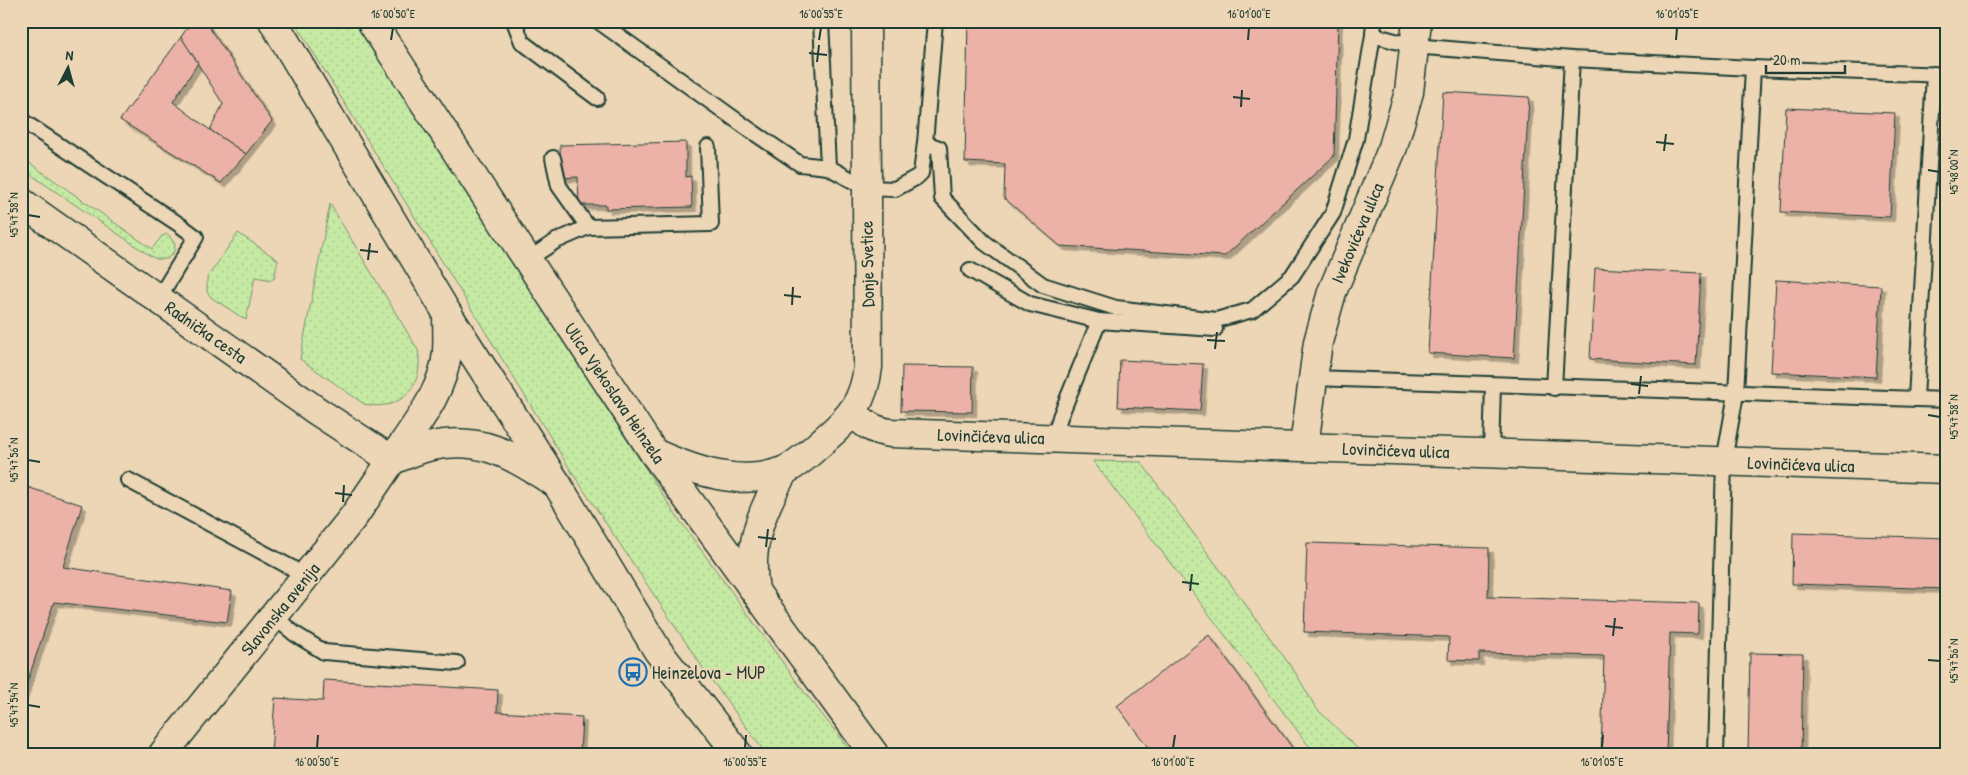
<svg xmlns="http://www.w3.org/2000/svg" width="1968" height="775" viewBox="0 0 1968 775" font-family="'Patrick Hand',sans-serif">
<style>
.grass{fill:url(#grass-dots);stroke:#72946c}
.building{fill:#ecb2a7;stroke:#1f3d34;filter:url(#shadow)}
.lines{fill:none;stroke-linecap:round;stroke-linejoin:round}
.service-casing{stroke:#1f3d34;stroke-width:18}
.minor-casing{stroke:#1f3d34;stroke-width:31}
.tertiary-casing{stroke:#1f3d34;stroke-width:31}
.secondary-casing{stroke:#1f3d34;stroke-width:31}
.service{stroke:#ecd6b5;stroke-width:14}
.minor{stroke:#ecd6b5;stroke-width:28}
.tertiary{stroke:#ecd6b5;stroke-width:28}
.secondary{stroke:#ecd6b5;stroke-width:28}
.ticks{fill:none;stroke:#1f3d34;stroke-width:2}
.labels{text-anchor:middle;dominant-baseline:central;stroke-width:4;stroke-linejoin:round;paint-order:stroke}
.street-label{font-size:18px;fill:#1f3d34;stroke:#ecd6b5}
.poi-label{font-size:18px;fill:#1f3d34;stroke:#ecd6b5;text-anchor:start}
.neatline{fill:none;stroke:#1f3d34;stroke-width:2}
.ticks-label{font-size:12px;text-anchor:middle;fill:#1f3d34}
</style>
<defs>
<pattern id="grass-dots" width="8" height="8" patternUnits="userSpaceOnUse" patternTransform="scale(1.25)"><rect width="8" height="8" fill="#c6eaa4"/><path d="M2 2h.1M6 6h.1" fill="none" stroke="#aaca8e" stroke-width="1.8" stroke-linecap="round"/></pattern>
<filter id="shadow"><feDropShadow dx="4.5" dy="4.5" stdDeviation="0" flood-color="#0004"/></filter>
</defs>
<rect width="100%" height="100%" fill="#ecd6b5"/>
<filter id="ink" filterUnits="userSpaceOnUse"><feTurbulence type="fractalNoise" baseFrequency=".02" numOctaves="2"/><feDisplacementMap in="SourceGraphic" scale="10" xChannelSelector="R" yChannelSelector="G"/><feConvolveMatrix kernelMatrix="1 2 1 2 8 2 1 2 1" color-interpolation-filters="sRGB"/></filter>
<g filter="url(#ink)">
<g class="grass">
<polygon points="294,21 355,21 675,514 802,689 853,754 766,754 705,671 573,474"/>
<polygon points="21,157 152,249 162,236 168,234 175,244 174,252 167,259 157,259 152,257 21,168"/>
<path d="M330 204 418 350C425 386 400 413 364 404L300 359Z"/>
<polygon points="238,233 278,260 274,278 272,280 255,277 246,320 212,298 207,292 207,278"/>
<polygon points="1093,461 1141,462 1295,672 1316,708 1363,754 1315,754"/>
</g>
<g class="building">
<polygon points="192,21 205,21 272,121 246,154 210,130 223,104 181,37"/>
<polygon points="968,21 1338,21 1334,156 1225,256 1060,246 1004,198 1005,164 965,162"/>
<polygon points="181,37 198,63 173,102 210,130 246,154 221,183 120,120"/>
<polygon points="1443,92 1529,97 1514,358 1428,353"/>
<polygon points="1786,108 1895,113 1890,217 1781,212"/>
<polygon points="686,142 686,177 691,176 692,207 606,209 606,205 579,205 578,177 561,178 560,145"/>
<polygon points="1595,268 1701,273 1696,365 1590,359"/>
<polygon points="1776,280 1881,286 1876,377 1771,372"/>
<polygon points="1120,360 1203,364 1200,411 1118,407"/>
<polygon points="902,366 973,367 972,412 901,411"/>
<polygon points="21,485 82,505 63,567 232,591 227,622 54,602 21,701"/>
<polygon points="1793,533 1947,538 1947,589 1792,584"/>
<polygon points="1307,543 1489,548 1488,597 1699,603 1698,634 1670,633 1666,754 1601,754 1604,656 1479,653 1479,661 1448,660 1449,637 1304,632"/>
<polygon points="1209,635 1297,754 1153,754 1117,706"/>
<polygon points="1750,653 1803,654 1801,754 1748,754"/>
<polygon points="324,680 498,690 497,712 582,717 580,754 271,754 275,698 323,701"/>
</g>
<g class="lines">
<g class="service-casing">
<g id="service">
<polyline points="514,21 522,42 597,98"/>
<polyline points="598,21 750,130 800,164 828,167 866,188 895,189 917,177 921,173 925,143 935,21"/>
<polyline points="821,21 828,167"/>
<polyline points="1373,35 1374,21"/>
<polyline points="21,120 180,225 196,237 158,299"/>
<polyline points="925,143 939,148 942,198 984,242 1043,285 1116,308 1216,320 1252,310 1292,276 1333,213 1356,139 1373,35 1413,46 1572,59 1753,68"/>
<polyline points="553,158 559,186 588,227"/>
<polyline points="527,260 556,241 588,227 711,224 708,147"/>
<polyline points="970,270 1030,304 1099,321"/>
<polyline points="1313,378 1947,400"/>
<polyline points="1554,388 1572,59"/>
<polyline points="1916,399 1934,74"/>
<polyline points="1054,439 1060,417 1099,321 1215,329"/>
<polyline points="1491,453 1493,385"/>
<polyline points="128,480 292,568 305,578"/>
<polyline points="273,616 295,634 324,652 457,663"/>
<polyline points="1716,754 1724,461 1736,394 1753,68 1947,75"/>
</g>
</g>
<g class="minor-casing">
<g id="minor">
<path d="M853 412C864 424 874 431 891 433L1947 469"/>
<polyline points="1304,446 1318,342 1332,292 1393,147 1409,92 1417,21"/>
<polyline points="163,754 354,516 392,460"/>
</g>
</g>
<g class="tertiary-casing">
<g id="tertiary">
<polyline points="21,202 317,411 392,460"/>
<path d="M654 453C693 470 740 488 783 471 796 466 814 449 825 439 851 417 864 401 868 367L866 21"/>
<path d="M392 460C404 456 416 450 428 447 482 434 514 457 557 484"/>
<path d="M392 460C413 428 444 392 447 352 448 339 447 326 447 313"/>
<path d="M755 590C747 545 762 510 784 471"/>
</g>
</g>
<g class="secondary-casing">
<g id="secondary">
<polyline points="273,21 447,313 557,484 658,651 738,754"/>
<polyline points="371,21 654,453 874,754"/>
</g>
</g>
<use href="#service" class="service"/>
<use href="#minor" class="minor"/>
<use href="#tertiary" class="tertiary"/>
<use href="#secondary" class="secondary"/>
</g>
</g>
<path class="ticks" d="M391 40 393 28M819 40 821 28M1248 40 1249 28M1676 40 1677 28M809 53 827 55M817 62 819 45M1233 97 1250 99M1241 107 1242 90M1656 142 1674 144M1664 151 1666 134M1928 170 1940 172M28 215 40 217M360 250 378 252M368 260 370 243M784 295 801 297M792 305 793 287M1207 340 1225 341M1215 349 1217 332M1631 384 1648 386M1639 394 1641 376M1928 415 1940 417M28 460 40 462M335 493 352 495M343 502 344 485M758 537 776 539M766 547 768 529M1182 582 1199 584M1190 591 1192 574M1605 626 1623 628M1613 636 1615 618M1928 660 1940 661M28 705 40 707M317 748 318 735M745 748 746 735M1173 748 1175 735M1602 748 1603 735"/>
<defs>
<g id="bus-ring" transform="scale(1.4375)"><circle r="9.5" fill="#ecd6b5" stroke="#1f6fb2" stroke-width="1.5"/><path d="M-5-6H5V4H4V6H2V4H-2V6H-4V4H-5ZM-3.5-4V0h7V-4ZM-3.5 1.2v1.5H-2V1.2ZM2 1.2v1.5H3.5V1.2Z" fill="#1f6fb2"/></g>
</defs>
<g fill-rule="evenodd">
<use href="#bus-ring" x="633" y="672"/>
</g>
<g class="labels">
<g class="street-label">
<text transform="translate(1357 233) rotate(-67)">Ivekovićeva ulica</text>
<text transform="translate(867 264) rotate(-91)">Donje Svetice</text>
<text transform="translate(206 332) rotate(35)">Radnička cesta</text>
<text transform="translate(615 393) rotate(56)">Ulica Vjekoslava Heinzela</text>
<text transform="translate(991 436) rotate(2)">Lovinčićeva ulica</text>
<text transform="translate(1396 450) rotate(2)">Lovinčićeva ulica</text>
<text transform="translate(1801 464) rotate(2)">Lovinčićeva ulica</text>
<text transform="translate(280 609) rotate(-51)">Slavonska avenija</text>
</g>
<g class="poi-label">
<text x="652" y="672">Heinzelova - MUP</text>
</g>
</g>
<rect width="1968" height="775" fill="none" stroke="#ecd6b5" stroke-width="55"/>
<g transform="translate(68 68) rotate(6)" stroke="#ecd6b5" stroke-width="4" paint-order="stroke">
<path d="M0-4L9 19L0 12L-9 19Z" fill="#1f3d34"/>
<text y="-8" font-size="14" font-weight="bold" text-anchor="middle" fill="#1f3d34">N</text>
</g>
<path d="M1766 65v8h79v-8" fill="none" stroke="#1f3d34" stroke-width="2.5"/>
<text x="1773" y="65" font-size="15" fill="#1f3d34" stroke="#ecd6b5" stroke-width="4" paint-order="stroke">20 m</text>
<rect x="28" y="28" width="1912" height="720" class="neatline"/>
<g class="ticks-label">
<text x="393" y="18">16°00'50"E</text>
<text x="821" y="18">16°00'55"E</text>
<text x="1249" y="18">16°01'00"E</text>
<text x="1677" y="18">16°01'05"E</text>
<text transform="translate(1954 172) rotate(-90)" y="4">45°48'00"N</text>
<text transform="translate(14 215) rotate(-90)" y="4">45°47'58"N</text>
<text transform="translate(1954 417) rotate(-90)" y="4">45°47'58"N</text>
<text transform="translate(14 460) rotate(-90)" y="4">45°47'56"N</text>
<text transform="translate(1954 661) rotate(-90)" y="4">45°47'56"N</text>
<text transform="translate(14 705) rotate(-90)" y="4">45°47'54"N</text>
<text x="317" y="766">16°00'50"E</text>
<text x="745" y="766">16°00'55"E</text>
<text x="1173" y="766">16°01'00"E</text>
<text x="1602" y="766">16°01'05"E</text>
</g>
</svg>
